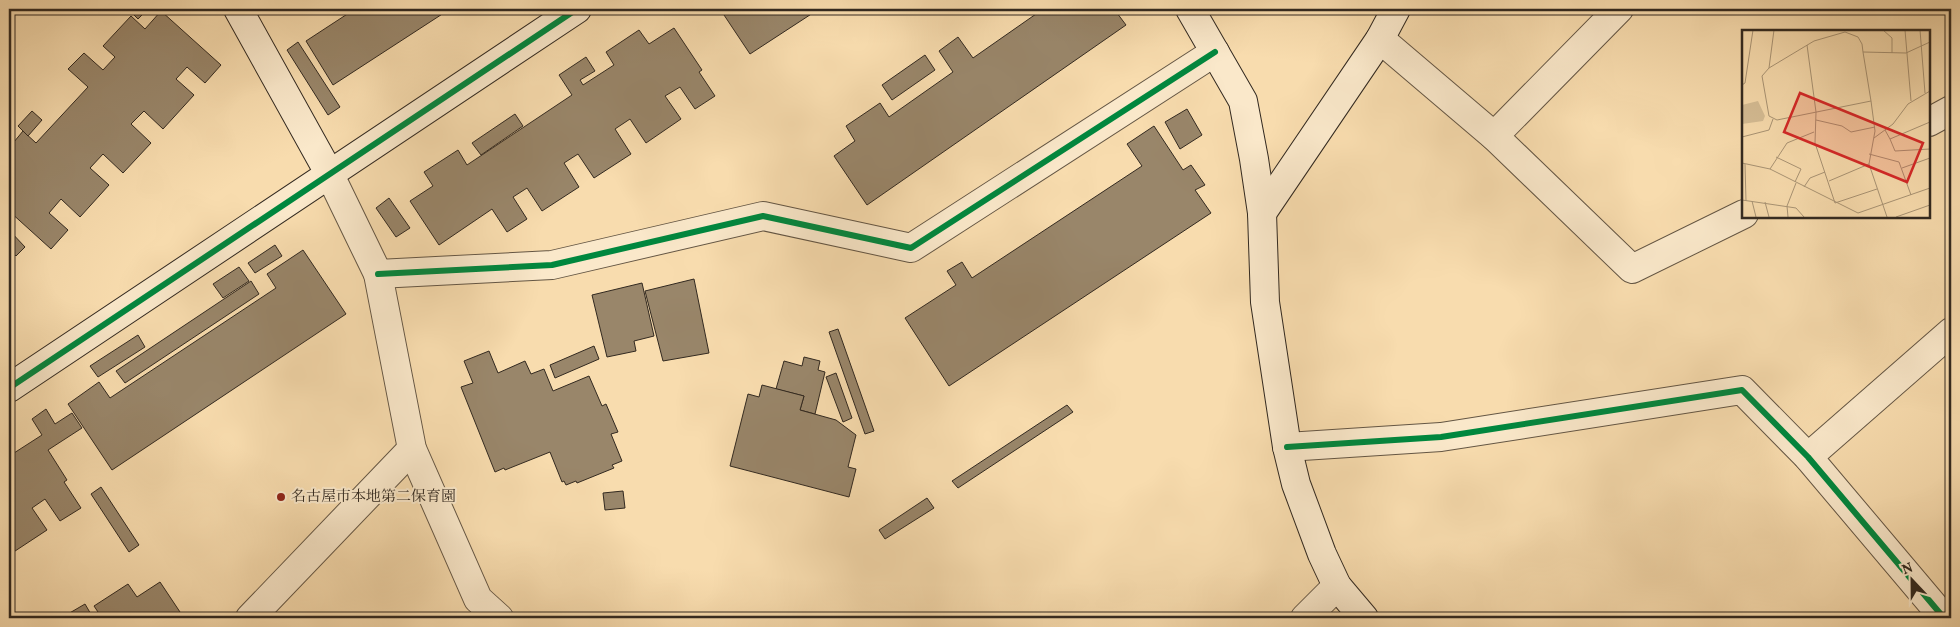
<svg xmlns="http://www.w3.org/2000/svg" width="1960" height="627" viewBox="0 0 1960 627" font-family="Vollkorn,'Noto Serif JP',serif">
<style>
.building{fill:#99866a;stroke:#322920}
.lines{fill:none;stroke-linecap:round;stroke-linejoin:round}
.street-casing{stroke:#645644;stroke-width:30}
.secondary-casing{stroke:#322920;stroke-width:30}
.street{stroke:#fae8ca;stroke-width:28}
.secondary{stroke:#fae8ca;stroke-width:28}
.cycleway-casing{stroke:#fae8ca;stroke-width:9}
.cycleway{stroke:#00873e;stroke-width:6}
.poi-dot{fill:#8f2418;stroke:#fae8ca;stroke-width:2}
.labels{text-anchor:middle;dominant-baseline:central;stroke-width:4;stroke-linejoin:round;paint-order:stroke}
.poi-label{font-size:15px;fill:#322920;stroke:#fae8ca;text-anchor:start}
.inset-road{fill:none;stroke:#a99475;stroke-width:1}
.view{fill:#d62828;fill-opacity:0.15;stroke:#d62828;stroke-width:2.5}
.inset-edge{fill:none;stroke:#322920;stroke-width:2.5}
</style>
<rect width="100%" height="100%" fill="#f8dcae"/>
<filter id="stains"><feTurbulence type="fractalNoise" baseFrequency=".004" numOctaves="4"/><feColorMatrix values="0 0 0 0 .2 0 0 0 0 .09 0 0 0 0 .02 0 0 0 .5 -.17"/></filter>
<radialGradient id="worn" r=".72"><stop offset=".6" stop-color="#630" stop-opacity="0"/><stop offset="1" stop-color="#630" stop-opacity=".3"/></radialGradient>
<g class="building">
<polygon points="128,9 148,9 138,19"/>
<polygon points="355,9 450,9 333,85 306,41"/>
<polygon points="720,9 819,9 750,54"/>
<polygon points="1032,9 1114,9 1126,25 867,205 834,156 855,141 846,126 880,103 889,117 953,72 939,51 958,37 973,58 1036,14"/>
<polygon points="161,11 221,65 205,83 187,67 176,79 194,95 163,129 144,111 131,124 151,143 123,173 103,154 90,168 109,185 80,217 61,199 49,213 68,230 51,249 9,211 9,148 23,131 36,143 88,87 68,69 84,53 103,70 115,57 103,46 131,16 145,29"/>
<polygon points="674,28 702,70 699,72 715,96 695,109 680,87 665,96 681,119 646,143 630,119 615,129 631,154 594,178 578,154 564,163 579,187 542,211 527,188 513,197 527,219 507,232 492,209 439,245 410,201 433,186 424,172 458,150 467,165 572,95 559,75 586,57 595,71 580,80 583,85 614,65 606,52 639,30 649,44"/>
<polygon points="298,42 340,107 328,115 287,50"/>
<polygon points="925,55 935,70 892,100 882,85"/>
<polygon points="1187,109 1202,135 1180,149 1165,122"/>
<polygon points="32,111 42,120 28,136 18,126"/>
<polygon points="515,114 523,126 481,155 472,143"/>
<polygon points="1154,126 1183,170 1191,165 1205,185 1195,190 1211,213 949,386 905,318 956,285 947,271 962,262 972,278 1142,166 1127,144"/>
<polygon points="389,198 410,228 396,237 376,208"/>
<polygon points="9,230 25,247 16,256 9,249"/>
<polygon points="275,245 282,256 255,273 248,263"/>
<polygon points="303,250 346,314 112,470 68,404 99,382 110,398 276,288 267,274"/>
<polygon points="239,267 249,281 223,298 213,284"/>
<polygon points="694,279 709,353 663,361 645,291"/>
<polygon points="251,281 259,294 125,383 116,371"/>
<polygon points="642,283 654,336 634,341 636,351 607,357 592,295"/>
<polygon points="838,329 874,431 865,434 829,332"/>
<polygon points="138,335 145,347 98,377 90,366"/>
<polygon points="594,346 599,359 555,378 550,365"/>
<polygon points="489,351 498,373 525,361 531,374 544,369 553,391 589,376 602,406 606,404 618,432 611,434 622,461 612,465 614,468 577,483 576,481 566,485 564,481 562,482 550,452 505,470 504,468 495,472 461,387 473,383 464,361"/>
<polygon points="804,357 820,361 818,370 825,372 815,414 800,410 804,396 776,389 784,361 802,366"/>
<polygon points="836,373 852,418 843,422 826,377"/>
<polygon points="762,385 804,396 800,410 836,420 856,435 848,467 856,469 849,497 730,466 748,394 759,397"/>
<polygon points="1067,405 1073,412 958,488 952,481"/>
<polygon points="46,409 55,424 72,413 82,428 48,450 67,480 64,482 81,508 60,521 45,499 32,508 47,530 9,555 9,445 14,453 42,435 32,419"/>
<polygon points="101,487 139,545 129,552 91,494"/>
<polygon points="623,491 625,508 605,510 603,493"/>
<polygon points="927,498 934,508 885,539 879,530"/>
<polygon points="160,582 184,618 102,618 94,606 128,584 137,597"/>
<polygon points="85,604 92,616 89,618 61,618"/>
</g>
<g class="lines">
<g class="street-casing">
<g id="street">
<polyline points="1380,39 1494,136 1619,9"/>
<polyline points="1929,122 1951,110"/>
<polyline points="1494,136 1632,269 1744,214"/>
<polyline points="329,173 378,274 412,449 478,599 499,618"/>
<polyline points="378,274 552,265 763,216 911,248 1215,52"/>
<polyline points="1287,447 1441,437 1742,390 1808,457 1944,618"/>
<polyline points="1808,457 1951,332"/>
<polyline points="250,618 412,449"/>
<polyline points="1305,618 1337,586"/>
</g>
</g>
<g class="secondary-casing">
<g id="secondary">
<polyline points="238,9 329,173"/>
<polyline points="1190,9 1243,101 1254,159 1262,213 1265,302 1287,447 1296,484 1322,554 1337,586 1364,618"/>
<polyline points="1262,213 1380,39 1396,9"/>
<polyline points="9,388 577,9"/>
</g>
</g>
<use href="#street" class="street"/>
<use href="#secondary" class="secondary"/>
<g class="cycleway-casing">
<g id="cycleway">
<polyline points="378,274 552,265 763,216 911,248 1215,52"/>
<polyline points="9,388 577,9"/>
<polyline points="1287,447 1441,437 1742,390 1808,457 1944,618"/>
</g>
</g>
<use href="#cycleway" class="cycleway"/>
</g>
<circle class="poi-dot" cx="281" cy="497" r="5"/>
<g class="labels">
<g class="poi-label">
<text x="291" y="497">名古屋市本地第二保育園</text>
</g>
</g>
<g transform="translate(1742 30)">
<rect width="188" height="188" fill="#f8dcae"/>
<path d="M16 71 23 86 21 91 0 94V75Z" fill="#d6be96"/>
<path class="inset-road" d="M141 0 150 8V23M163 0 169 71M178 0 183 63M65 15 74 82 73 113 93 173 135 159M121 22 164 23 188 12M27 38 32 0M0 55 3 53 11 0M129 71 35 90 27 86 20 46 27 38 72 11 103 2 116 7 120 14 121 22 129 71 133 101 127 134 145 187M74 90 100 96 109 102 133 97M143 100 148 109 188 92M0 107 27 100 31 89M132 108 151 94 166 74 188 61M148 109 153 121 188 119M127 124 157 132 169 165M34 127 59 139 53 152M0 133 28 139 116 183 188 158M3 134 4 171M160 138 188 128M28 139 45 113 72 102M87 151 127 134M62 157 68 148 83 142M0 170 54 178 62 187M10 171 14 187M23 172 27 187M46 187 45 176 54 153M154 187 188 175"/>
<path class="view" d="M58 63 181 113 165 152 42 102Z"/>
<rect width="188" height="188" class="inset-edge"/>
</g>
<rect width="1960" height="627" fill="none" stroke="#f8dcae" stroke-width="30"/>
<rect x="10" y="10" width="1940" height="607" fill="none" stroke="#322920" stroke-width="2.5"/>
<rect x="15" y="15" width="1930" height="597" fill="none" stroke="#322920"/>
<g transform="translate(1912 580) rotate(338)" stroke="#fae8ca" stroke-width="4" paint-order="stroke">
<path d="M0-4L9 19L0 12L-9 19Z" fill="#322920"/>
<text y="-8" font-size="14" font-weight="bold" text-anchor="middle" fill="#322920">N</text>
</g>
<rect width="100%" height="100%" filter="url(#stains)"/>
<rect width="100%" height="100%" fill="url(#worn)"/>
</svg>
